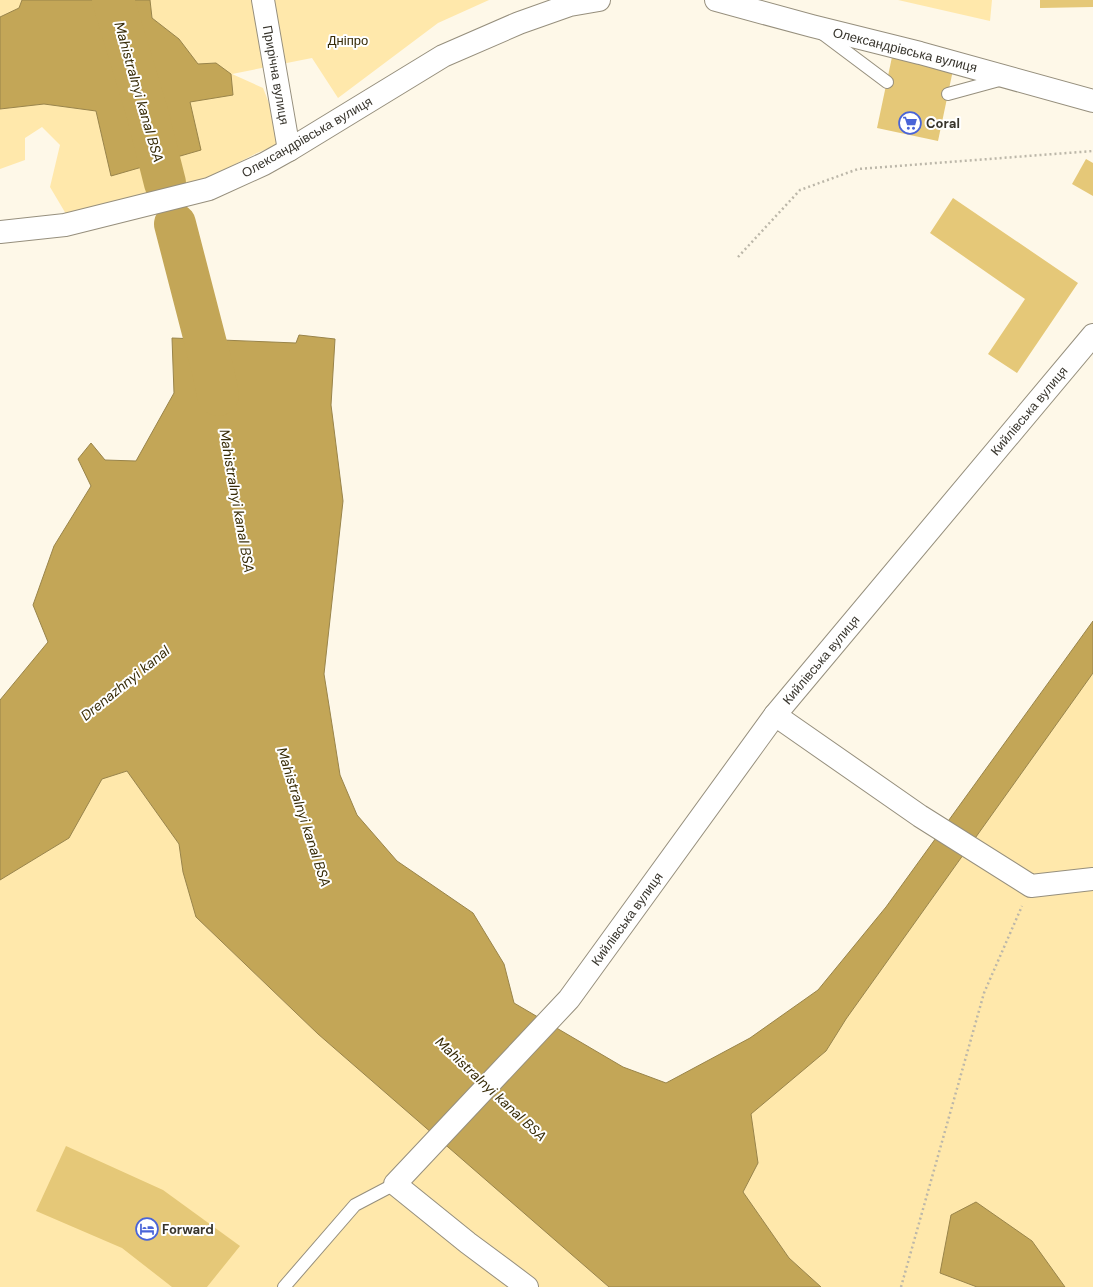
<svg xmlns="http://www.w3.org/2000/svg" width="1093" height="1287" viewBox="0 0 1093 1287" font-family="'DM Sans',sans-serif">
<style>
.green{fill:#ffe8ab}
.water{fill:#c3a657;stroke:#99844a}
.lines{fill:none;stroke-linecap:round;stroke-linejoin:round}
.river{stroke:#c3a657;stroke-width:42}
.building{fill:#e5c878}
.service-casing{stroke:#968f7d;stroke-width:14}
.minor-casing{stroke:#968f7d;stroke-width:24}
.tertiary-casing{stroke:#968f7d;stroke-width:24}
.path{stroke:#bcb7a9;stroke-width:2.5;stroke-dasharray:2 3;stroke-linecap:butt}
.service{stroke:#fff;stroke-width:12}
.minor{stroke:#fff;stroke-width:22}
.tertiary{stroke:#fff;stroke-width:22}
.labels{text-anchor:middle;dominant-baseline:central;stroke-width:4;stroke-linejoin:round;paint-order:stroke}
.park-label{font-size:13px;fill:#362a06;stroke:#fff}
.street-label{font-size:13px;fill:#38352d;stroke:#fff}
.poi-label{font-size:13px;font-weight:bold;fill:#38352d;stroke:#fff;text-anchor:start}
.water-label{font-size:14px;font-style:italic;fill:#382c08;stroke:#fff}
</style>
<rect width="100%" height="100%" fill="#fef8e8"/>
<g class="green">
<polygon points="0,0 22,0 19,8 0,17"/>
<polygon points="150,0 489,0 438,23 338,98 312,58 232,74 263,88 273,113 279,144 257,153 208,178 66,214 50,187 60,145 42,127 25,138 25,160 0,169 0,109 44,104 96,111 111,176 190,102 216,63 198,65 179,39 152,18"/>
<polygon points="898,0 992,0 990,21"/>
<polygon points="1093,673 1093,1287 821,1287 789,1258 743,1192 758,1163 750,1114 826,1051 846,1019"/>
<polygon points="127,771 179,844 183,872 196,917 318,1034 609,1287 0,1287 0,880 69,838 102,779"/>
</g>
<g class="water">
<polygon points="22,0 150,0 152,18 179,39 198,64 216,63 231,74 233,95 190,102 201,150 111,176 96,111 44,104 0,109 0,17 19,8"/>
<polygon points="299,335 335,339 331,405 343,501 324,674 340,775 357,815 397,861 473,913 504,964 514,1003 623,1067 666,1083 750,1038 818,990 886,907 1093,621 1093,673 846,1019 826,1051 751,1114 758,1163 743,1192 789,1258 821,1287 609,1287 318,1034 196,917 183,872 179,844 127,771 102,779 69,838 0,880 0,700 48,642 33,605 54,546 91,486 78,459 91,443 105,460 136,461 174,393 172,338 296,343"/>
<polygon points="976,1202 1032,1241 1065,1287 977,1287 940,1273 951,1215"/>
</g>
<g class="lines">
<g class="river">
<polyline points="113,0 147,112 165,183"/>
<polyline points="175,224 213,371 218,395"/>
</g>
</g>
<g class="building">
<polygon points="1040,0 1093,0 1093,7 1040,8"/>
<polygon points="892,57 953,70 938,141 877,128"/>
<polygon points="1086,159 1093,163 1093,196 1072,184"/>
<polygon points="953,198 1078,283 1017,373 988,354 1025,299 930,233"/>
<polygon points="66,1146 163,1190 240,1246 207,1287 172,1287 122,1248 36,1211"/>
</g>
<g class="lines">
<g class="service-casing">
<g id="service">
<polyline points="823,34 887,82"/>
<polyline points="948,94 1003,79"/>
<polyline points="284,1287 355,1205 395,1184"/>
</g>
</g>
<g class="minor-casing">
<g id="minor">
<polyline points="263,0 289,150"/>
<polyline points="775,715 920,816 1031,886 1093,879"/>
<polyline points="527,1287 468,1243 395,1184 569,999 775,715 1093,335"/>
</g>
</g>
<g class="tertiary-casing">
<g id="tertiary">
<polyline points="716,0 812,26 920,53 1093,101"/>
<polyline points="0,232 65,225 209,189 264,164 289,150 443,56 519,23 570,5 599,0"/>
</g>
</g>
<g class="path">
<polyline points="738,257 800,190 858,169 1093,151"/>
<polyline points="901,1287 984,993 1022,906"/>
</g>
<use href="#service" class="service"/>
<use href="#minor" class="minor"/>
<use href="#tertiary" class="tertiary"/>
</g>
<defs>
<g id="supermarket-ring" transform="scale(1.15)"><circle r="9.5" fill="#fff" stroke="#4964d8" stroke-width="1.5"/><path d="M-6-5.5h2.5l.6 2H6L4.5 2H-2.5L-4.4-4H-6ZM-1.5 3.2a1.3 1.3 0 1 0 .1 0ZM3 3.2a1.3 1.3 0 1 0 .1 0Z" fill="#4964d8"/></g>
<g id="hotel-ring" transform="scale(1.15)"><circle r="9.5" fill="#fff" stroke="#4964d8" stroke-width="1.5"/><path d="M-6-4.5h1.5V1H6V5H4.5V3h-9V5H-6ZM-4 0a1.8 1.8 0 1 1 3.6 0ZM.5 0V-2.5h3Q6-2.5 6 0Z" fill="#4964d8"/></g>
</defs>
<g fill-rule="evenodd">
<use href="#supermarket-ring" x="910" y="123"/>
<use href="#hotel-ring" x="147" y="1229"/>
</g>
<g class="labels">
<g class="park-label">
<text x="348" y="40">Дніпро</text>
</g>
<g class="street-label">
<text transform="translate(905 50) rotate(14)">Олександрівська вулиця</text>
<text transform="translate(276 75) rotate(80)">Прирічна вулиця</text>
<text transform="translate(307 137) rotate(-30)">Олександрівська вулиця</text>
<text transform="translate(1029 411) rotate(-50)">Кийлівська вулиця</text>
<text transform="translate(821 660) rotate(-50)">Кийлівська вулиця</text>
<text transform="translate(627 919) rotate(-54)">Кийлівська вулиця</text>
</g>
<g class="poi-label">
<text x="926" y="123">Coral</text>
<text x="162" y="1229">Forward</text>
</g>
<g class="water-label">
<text transform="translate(139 92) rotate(74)">Mahistralnyi kanal BSA</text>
<text transform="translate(237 501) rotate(80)">Mahistralnyi kanal BSA</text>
<text transform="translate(125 683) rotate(-39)">Drenazhnyi kanal</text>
<text transform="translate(304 817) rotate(72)">Mahistralnyi kanal BSA</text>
<text transform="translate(491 1089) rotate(43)">Mahistralnyi kanal BSA</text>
</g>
</g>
</svg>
